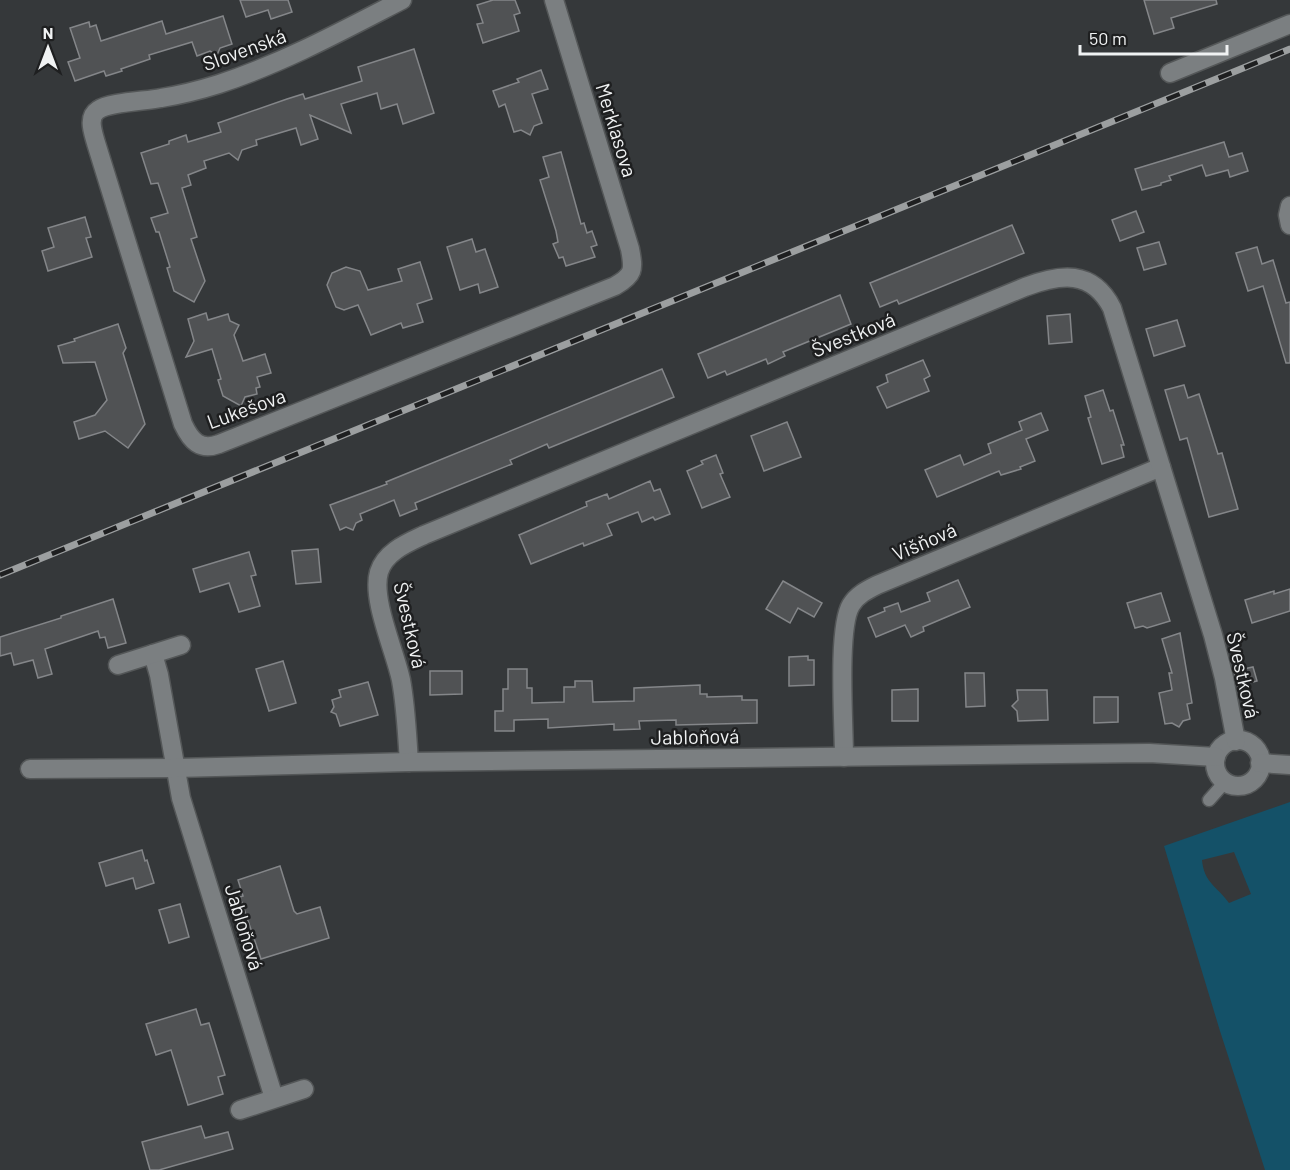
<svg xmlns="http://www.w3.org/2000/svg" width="1290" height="1170" viewBox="0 0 1290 1170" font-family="Barlow,sans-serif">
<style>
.green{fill:#145168;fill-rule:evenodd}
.building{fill:#505254;stroke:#848689;stroke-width:1.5}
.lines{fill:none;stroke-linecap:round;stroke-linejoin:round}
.lane-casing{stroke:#545758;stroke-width:15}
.street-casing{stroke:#545758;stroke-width:21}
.lane{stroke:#7b7f81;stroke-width:12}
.street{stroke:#7b7f81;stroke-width:18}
.rail-casing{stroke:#9c9fa0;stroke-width:7}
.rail{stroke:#1e1f20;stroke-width:4.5;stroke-dasharray:14;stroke-linecap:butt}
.labels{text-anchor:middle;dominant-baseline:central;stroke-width:5;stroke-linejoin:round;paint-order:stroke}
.street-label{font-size:20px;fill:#f0f2f3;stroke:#1e1f20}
</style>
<rect width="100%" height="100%" fill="#35383a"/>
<path class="green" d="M1290 802V1170H1265L1220 1031 1164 846ZM1234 852 1251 894 1229 903C1217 886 1204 883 1202 860Z"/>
<g class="building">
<polygon points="240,0 288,0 292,12 271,19 268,10 246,17"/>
<polygon points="493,0 515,0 520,13 514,15 519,31 483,43 477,24 483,23 477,5"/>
<polygon points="1144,0 1216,0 1217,4 1171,18 1174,28 1154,34"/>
<polygon points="223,16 232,44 220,48 217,55 210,51 197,56 192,42 149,55 150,59 121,69 122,71 106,76 104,71 75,81 68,62 80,58 70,28 89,22 90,27 96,25 101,41 162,21 166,34"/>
<polygon points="414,49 434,113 403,124 397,104 381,109 377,93 341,104 351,133 310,115 318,139 301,145 296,128 256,140 257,145 242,150 238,160 229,153 204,161 206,168 188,175 191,185 182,188 197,237 191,239 205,281 194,302 174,291 167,268 170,267 159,232 156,232 151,218 168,213 158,183 151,184 141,153 169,144 169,141 186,135 188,142 221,132 218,123 287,99 303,94 305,99 362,81 358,67"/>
<polygon points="541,70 548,89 532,94 542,123 534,126 530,135 521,130 514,132 505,104 499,107 493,91 519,82 517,79"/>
<polygon points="1224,142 1229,157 1242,153 1248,171 1230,177 1228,170 1206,176 1202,165 1169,176 1171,180 1161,183 1161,185 1142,190 1135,169"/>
<polygon points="561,152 581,224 584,223 587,233 592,231 597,245 591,247 595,257 566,266 563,257 559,258 553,244 558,242 556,231 540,180 549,177 543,157"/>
<polygon points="1136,211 1144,232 1120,241 1112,220"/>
<polygon points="85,217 91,237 86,238 92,257 48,271 42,251 54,247 48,228"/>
<polygon points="1012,225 1024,253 899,304 897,300 880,307 870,283"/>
<polygon points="472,239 476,252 485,249 498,287 480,293 478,284 460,290 447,247"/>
<polygon points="1159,242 1166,264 1144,270 1137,248"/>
<polygon points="1257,247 1262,264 1273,260 1286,303 1290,302 1290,363 1286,363 1263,286 1248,291 1236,253"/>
<polygon points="420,262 432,299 417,304 423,322 403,328 401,323 371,335 358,305 344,310 336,307 327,285 332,273 346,267 360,271 368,290 402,281 398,269"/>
<polygon points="840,295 851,324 783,352 785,356 768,364 766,359 727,375 725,371 708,378 698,354"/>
<polygon points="206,313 208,320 228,314 230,321 239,325 234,335 243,361 265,354 271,373 257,377 260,387 256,388 257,394 245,397 241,406 223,396 218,380 221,379 212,349 186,357 194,341 188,319"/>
<polygon points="1070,314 1072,342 1049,344 1047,316"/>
<polygon points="1177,320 1185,346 1154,356 1146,329"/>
<polygon points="118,324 126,348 123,353 145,424 128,448 105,431 79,439 74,422 95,415 107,400 95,362 63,363 58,346 75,341 74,339"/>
<polygon points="923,360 930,376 924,379 929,391 887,408 877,387 888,382 886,375"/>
<polygon points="662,369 674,397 549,448 547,444 510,460 512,464 415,503 417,509 400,516 394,500 360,514 362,520 356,523 353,530 346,527 340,530 330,505 387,484 386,482"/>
<polygon points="1184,385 1188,398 1199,394 1218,454 1222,453 1238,509 1209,517 1187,438 1180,440 1165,390"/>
<polygon points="1103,390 1110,411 1113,410 1124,445 1121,445 1124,457 1102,464 1088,418 1091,417 1085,396"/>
<polygon points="1041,413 1048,430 1026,439 1035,461 1020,467 1021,469 1001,475 999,471 937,497 925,470 960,455 964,465 991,453 988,444 1022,430 1019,422"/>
<polygon points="787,422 801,457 764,471 751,436"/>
<polygon points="716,455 723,473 720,474 730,497 702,508 687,471 703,464 701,461"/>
<polygon points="650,481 654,491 660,489 670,514 655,520 653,517 642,522 638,512 607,524 612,535 584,546 583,543 531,564 519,535 587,506 586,502 607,494 609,499"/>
<polygon points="318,549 321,582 296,584 292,551"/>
<polygon points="249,552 256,575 251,576 260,606 239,612 229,583 200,592 193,569"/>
<polygon points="958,580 970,607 923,627 924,631 911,637 905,625 876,637 868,618 885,611 884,608 898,603 901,612 930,601 927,593"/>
<polygon points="783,581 822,603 814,617 798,608 790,623 766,609"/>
<polygon points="1290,589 1290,611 1252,623 1245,600 1274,591 1274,594"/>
<polygon points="1161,593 1170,621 1147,628 1143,626 1135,628 1127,603"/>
<polygon points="113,599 126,643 108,648 105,637 100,638 98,631 45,649 52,674 38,678 33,660 14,665 11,653 0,656 0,637 61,618 61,616"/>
<polygon points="1180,633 1192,703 1187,704 1190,719 1183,721 1179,727 1172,723 1165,724 1159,693 1172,690 1169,673 1172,673 1162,639"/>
<polygon points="808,656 808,660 814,660 814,685 789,686 789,657"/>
<polygon points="283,661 296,703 269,711 256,669"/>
<polygon points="1253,667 1257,681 1238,686 1234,671"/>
<polygon points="508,669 527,669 527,688 532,688 532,703 564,702 564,687 575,687 575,681 592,681 593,702 634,701 634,688 700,685 700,694 707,694 707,697 742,696 742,700 757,700 757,723 676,725 676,720 639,721 640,729 614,730 614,724 548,728 548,719 514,720 514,731 495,731 495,711 503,711 503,689 508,689"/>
<polygon points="430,671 462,671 462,694 430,695"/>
<polygon points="965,673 984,673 985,706 966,707"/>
<polygon points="368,682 378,715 340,726 336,714 331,712 334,707 332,700 341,697 339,690"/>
<polygon points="918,689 918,721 892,721 892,690"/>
<polygon points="1017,690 1047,690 1048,720 1018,721 1017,711 1012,706 1018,700"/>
<polygon points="1094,697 1118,697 1118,722 1094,723"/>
<polygon points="142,850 145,861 147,860 154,883 136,889 133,878 106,886 99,863"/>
<polygon points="280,866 294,911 297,914 320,907 329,938 261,959 240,897 243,896 238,880"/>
<polygon points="180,904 189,937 169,943 159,910"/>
<polygon points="196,1009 201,1025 209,1023 225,1075 218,1077 223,1094 188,1105 171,1050 156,1055 146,1024"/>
<polygon points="201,1126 205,1138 228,1132 233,1149 159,1170 150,1170 142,1142"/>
</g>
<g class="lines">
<g class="lane-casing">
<polyline id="lane" points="1209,800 1225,782"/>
</g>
<g class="street-casing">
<g id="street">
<path d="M402 0C342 31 283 63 219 84 200 90 180 95 161 98 147 101 109 102 98 110 87 117 93 132 96 143L183 424C191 441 200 451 219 444L615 286C634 275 634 270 630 249L554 0"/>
<polyline points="1170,73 1290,24"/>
<polyline points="1290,206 1288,215 1290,225"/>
<polyline points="153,654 159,675 181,798 274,1098"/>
<polyline points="118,665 181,645"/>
<circle cx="1238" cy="763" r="23"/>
<path d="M844 757C844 725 837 628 851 605 857 595 867 590 877 585L1161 467"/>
<path d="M409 762C407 735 406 707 401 680 395 651 371 599 379 572 385 552 407 543 424 535L1025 287C1060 274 1092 269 1112 308L1213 635 1224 678 1236 741"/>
<polyline points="1260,763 1290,765"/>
<polyline points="30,769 176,768 409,762 1149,753 1216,757"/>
<polyline points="240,1110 304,1089"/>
</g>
</g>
<use href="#lane" class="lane"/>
<use href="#street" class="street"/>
<g class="rail-casing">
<polyline id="rail" points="0,575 1290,49"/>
</g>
<use href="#rail" class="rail"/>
</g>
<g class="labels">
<g class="street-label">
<text transform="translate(244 49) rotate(-20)">Slovenská</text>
<text transform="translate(617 130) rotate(73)">Merklasova</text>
<text transform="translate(853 334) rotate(-22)">Švestková</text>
<text transform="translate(246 408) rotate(-20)">Lukešova</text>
<text transform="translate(924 541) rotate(-23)">Višňová</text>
<text transform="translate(411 625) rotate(77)">Švestková</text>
<text transform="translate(1244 675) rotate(77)">Švestková</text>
<text transform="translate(695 736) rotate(-1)">Jabloňová</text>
<text transform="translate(245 927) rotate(73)">Jabloňová</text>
</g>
</g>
<g transform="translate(48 48)" stroke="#1e1f20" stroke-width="4.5" paint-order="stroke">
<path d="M0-4.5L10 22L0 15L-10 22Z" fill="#f0f2f3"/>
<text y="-9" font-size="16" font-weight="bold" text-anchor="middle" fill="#f0f2f3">N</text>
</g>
<path d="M1080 45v9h147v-9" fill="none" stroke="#f0f2f3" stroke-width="3"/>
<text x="1089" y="45" font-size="18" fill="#f0f2f3" stroke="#1e1f20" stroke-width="4.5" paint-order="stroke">50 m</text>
</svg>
